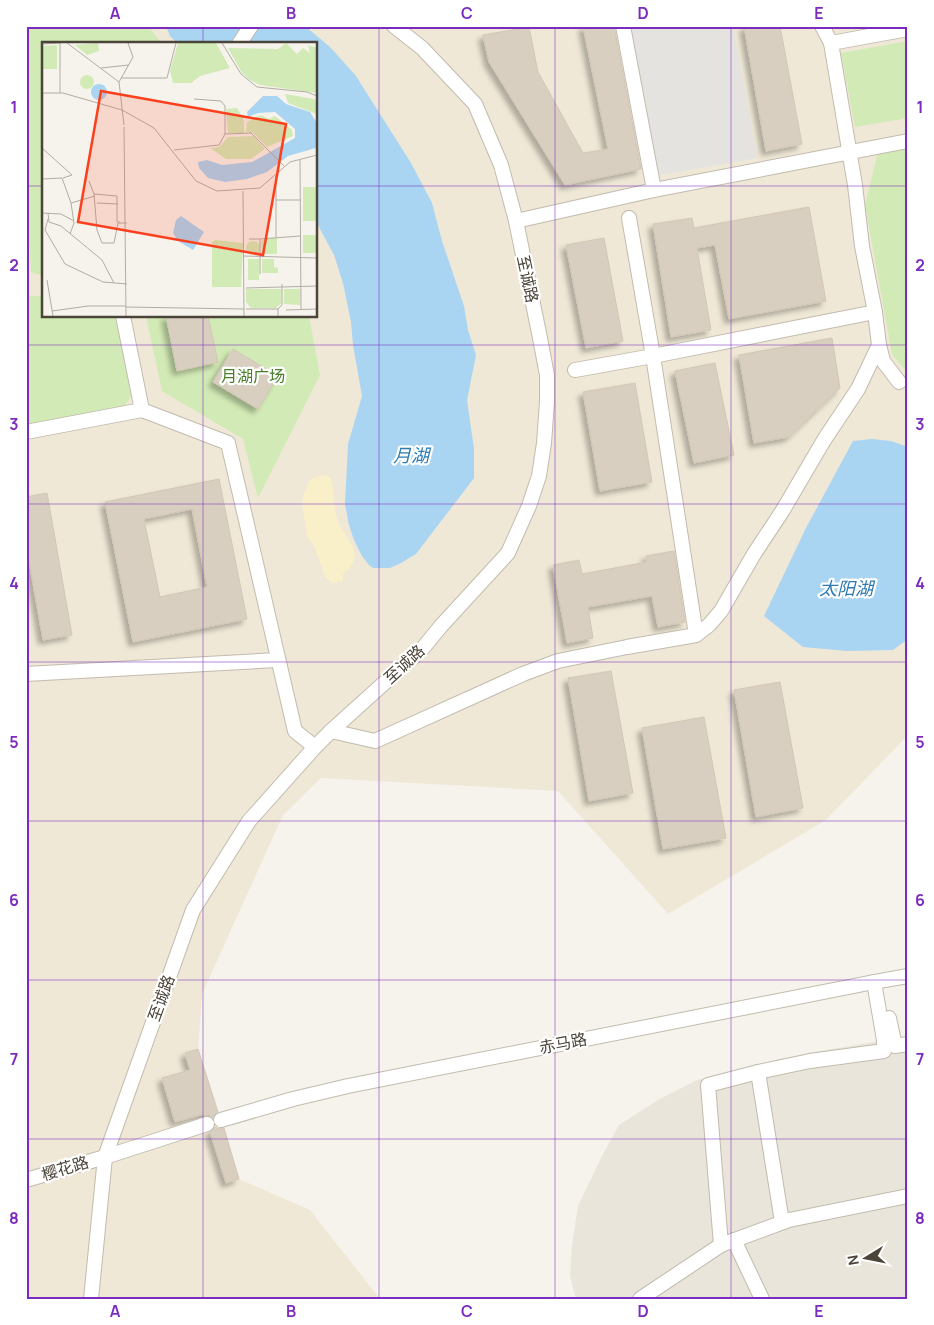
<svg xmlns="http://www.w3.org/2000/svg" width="934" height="1325" viewBox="0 0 934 1325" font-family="Manrope,'Noto Sans SC',sans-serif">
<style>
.residential{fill:#eae5da}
.education{fill:#efe8d6;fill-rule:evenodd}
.green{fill:#d2eab5}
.sand{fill:#f9efc9}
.parking{fill:#e5e3e0}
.water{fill:#a9d4f2}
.building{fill:#d8cfc1;stroke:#d3c7b4;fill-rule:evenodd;filter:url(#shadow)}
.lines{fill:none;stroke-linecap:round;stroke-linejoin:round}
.minor-casing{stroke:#c2bbae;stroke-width:16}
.minor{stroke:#fff;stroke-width:14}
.grid{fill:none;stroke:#7b2cbf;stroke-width:1;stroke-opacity:0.55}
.labels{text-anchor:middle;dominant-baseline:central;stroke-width:4.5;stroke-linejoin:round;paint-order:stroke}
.street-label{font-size:16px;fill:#4b4439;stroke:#fff}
.park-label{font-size:16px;fill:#4a7f2a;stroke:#fff}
.water-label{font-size:18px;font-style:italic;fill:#2e7ab2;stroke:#fff}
.inset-road{fill:none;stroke:#b2ada4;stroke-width:1}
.view{fill:#fc3f1d;fill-opacity:0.15;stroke:#fc3f1d;stroke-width:2.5}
.inset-edge{fill:none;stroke:#4b4439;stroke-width:2.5}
.neatline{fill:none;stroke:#7b2cbf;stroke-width:2}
.grid-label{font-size:16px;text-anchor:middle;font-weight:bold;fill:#7b2cbf}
</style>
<defs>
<filter id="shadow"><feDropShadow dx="-4.5" dy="4.5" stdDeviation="2.5" flood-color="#0004"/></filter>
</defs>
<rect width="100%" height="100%" fill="#f6f3ec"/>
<polygon class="residential" points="908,1036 908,1299 576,1299 570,1276 572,1245 578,1206 602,1156 619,1125 658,1100 697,1080 734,1071 775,1060 804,1054"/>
<path class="education" d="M26 26H908V735L826 820 668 914 558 791 321 778 283 815 202 994 198 1049 185 1053 226 1183 239 1179 310 1210 380 1299H26ZM44 44H316V316H44Z"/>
<g class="green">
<polygon points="26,26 148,26 162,44 44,44 44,276 31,272 29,239 26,236"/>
<polygon points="908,41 908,118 855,127 841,53"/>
<polygon points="908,147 908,371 906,371 892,354 865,205 878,152"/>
<polygon points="44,295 44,316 118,316 133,393 124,407 26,426 26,297"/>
<polygon points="146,316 309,316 320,375 258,498 243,439 162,391"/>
</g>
<polygon class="sand" points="326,475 331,478 333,488 334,505 338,522 353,547 355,558 349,569 343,574 343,581 332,583 325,577 314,546 307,536 302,504 304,493 309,482 314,477"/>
<polygon class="parking" points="628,26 733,26 757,158 655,176"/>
<g class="water">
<polygon points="166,26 305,26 330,47 356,76 411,163 432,203 442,241 464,306 468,330 476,355 467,400 474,449 474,478 416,554 401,563 390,568 373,568 369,565 362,556 354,540 349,525 345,504 348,444 362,396 353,345 351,322 343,283 334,255 319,227 316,220 316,44 178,44 170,36"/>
<polygon points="872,439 891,441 908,447 908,639 893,650 847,651 803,647 764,616 806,528 853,441"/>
</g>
<g class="building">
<polygon points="583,26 614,26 641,169 565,185 489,62 483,35 529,27 538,72 583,153 608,149"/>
<polygon points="744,26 780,26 802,144 766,151"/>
<polygon points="809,207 826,301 729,319 715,245 697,248 711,330 671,337 653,224 692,218 694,228"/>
<polygon points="604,238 623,341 586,348 566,245"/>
<polygon points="166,316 208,316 218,362 177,371"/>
<polygon points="832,338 840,388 789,437 754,443 739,355"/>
<polygon points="233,349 278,376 258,409 213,382"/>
<polygon points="715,363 734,455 694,463 675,371"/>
<polygon points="635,383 652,482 600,491 583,392"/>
<path d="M219 479 247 619 133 642 105 502ZM192 509 207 587 160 597 144 519Z"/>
<polygon points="47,493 72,635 43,640 26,544 26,497"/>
<polygon points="674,551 685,622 658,627 652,596 588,607 593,638 567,643 553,565 579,560 582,574 647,562 646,556"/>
<polygon points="611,671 633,793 589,801 568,678"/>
<polygon points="780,682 803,808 756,817 734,690"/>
<polygon points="704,717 726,838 663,849 642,728"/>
<polygon points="198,1049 218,1112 215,1114 213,1117 208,1115 204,1116 204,1114 175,1122 162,1078 190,1070 185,1053"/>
<polygon points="215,1127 219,1129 224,1128 239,1179 226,1183 210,1132"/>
</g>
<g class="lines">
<g class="minor-casing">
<g id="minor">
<polyline points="623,26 654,190"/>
<polyline points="822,26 831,43"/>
<polyline points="239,44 251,26"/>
<polyline points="629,218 653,356 696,635"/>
<polyline points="516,221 654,190 908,141"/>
<polyline points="123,316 142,410 228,443 295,731 315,747"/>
<polyline points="879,345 883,361 899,382"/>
<polyline points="575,370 653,356 875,312"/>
<polyline points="26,432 142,410"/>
<polyline points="26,674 277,660"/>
<polyline points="331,731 375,741 523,674 558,661 627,647 696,635 709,625 721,611 754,554 783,510 824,440 858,389 879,345 875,312 862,246 855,185 831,43 908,29"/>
<polyline points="889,1018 895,1046 908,1044"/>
<polyline points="758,1072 782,1222"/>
<polyline points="221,1120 293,1099 348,1086 874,982 908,976"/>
<polyline points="26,1180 105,1157 207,1124"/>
<polyline points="734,1240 762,1299"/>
<polyline points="721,1245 708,1085 758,1072 810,1061 884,1051 884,1040 874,982"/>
<polyline points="91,1299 105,1157 193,910 249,821 315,747 331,731 423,648 441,626 508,553 529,506 539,476 544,443 547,402 547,375 539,333 516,221 501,165 475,104 422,48 394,26"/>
<polyline points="640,1299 721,1245 789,1220 908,1196"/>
</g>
</g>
<use href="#minor" class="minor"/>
</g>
<path class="grid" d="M203 26V44M379 26V1299M555 26V1299M731 26V1299M26 186H44M316 186H908M203 316V1299M26 345H908M26 504H908M26 662H908M26 821H908M26 980H908M26 1139H908"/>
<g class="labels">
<g class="street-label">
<text transform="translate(528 279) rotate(78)">至诚路</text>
<text transform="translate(404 664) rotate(-43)">至诚路</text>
<text transform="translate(161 998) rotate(-70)">至诚路</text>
<text transform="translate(563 1043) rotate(-11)">赤马路</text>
<text transform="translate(65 1168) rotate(-17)">樱花路</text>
</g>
<g class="park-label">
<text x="253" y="376">月湖广场</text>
</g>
<g class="water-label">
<text x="411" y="455">月湖</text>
<text x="846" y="588">太阳湖</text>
</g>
</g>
<g transform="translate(42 42)">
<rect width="275" height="275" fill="#f6f3ec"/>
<path d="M56 1 57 9 45 13 33 3ZM136 1H174L188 26 158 34 149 41H131L128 29ZM244 1 255 12 261 6 268 11 266 3 275 6V51L218 43 208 38 200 31 186 6 236 7ZM15 3V27H0V4ZM38 40a7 7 0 1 1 14 0a7 7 0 1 1-14 0ZM243 52 272 57 275 60V72L246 61ZM195 66 202 78V91H186L184 67ZM219 73 227 77 233 74 250 88 251 94 225 105 211 91 204 90 205 80ZM211 94 223 107 209 117H184L168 106 177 105 186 95ZM261 145H275V179H261ZM261 193H275V211H261ZM225 196H235V212H220L219 199ZM173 198 201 201 199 245H170V200ZM204 206a7 7 0 1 1 14 0a7 7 0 1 1-14 0ZM206 217H217V238H206ZM220 217H232V225L236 226V231H220ZM204 247H239V261L234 266H209L204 260ZM242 247H258V263L242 262Z" fill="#d2eab5"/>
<path d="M49 50a8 8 0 1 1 16 0a8 8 0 1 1-16 0ZM221 54H235L244 62 268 70 275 81 274 106 246 114 225 130 205 137 183 140 166 136 157 126 156 120 165 118 180 123 210 120 253 96V87L233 70 216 71 206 75 205 70ZM139 174 162 190 151 208 136 199 131 191 134 178Z" fill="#a9d4f2"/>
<path class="inset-road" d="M25 1 77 40 82 83M180 1 199 32 215 45 265 50 275 54M0 2 18 1M59 26 87 23M79 36H125L134 1M77 40 91 15 86 1M0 51H21L80 68 112 86 154 139 175 149 218 146 248 120 275 113M18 51V1M152 57 179 59 183 64V92M82 85 84 274M0 106 30 133 21 136M132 108 177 103 183 92 209 91 242 124M258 118 259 267M234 134V195M0 137 20 136 29 161 53 154M47 139 52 152 55 188 60 201H72L76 181H85M201 149 202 274M52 152 75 154V180H78M234 158H259M55 161 76 162M0 171 19 172 32 179M6 171 7 180 19 184 60 218 72 241M6 177 3 188 23 222 61 240 85 242M28 192 32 181 29 161M207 197H218V232M218 197 258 194M202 214 275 216M5 238 11 274M204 246 275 244M84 265 202 267M204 267H236M244 268 275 267M10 269 46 264H84M236 274V267L240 263V242"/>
<path class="view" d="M59 49 244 82 221 213 36 180Z"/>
<rect width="275" height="275" class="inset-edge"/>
</g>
<rect width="934" height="1325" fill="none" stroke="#ffffff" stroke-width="55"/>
<g transform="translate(866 1258) rotate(260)" stroke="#ffffff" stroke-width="4" paint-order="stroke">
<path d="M0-4L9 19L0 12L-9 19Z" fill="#4b4439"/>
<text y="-8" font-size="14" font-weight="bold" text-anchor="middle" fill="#4b4439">N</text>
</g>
<rect x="28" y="28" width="878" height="1270" class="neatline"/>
<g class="grid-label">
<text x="115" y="19">A</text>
<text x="291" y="19">B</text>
<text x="467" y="19">C</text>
<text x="643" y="19">D</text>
<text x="819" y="19">E</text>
<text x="14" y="113">1</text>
<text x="920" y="113">1</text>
<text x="14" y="271">2</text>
<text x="920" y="271">2</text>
<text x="14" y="430">3</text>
<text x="920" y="430">3</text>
<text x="14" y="589">4</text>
<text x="920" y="589">4</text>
<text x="14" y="748">5</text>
<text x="920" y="748">5</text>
<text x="14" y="906">6</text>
<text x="920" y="906">6</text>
<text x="14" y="1065">7</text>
<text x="920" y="1065">7</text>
<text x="14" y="1224">8</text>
<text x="920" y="1224">8</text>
<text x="115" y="1317">A</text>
<text x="291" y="1317">B</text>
<text x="467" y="1317">C</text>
<text x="643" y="1317">D</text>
<text x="819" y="1317">E</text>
</g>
</svg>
